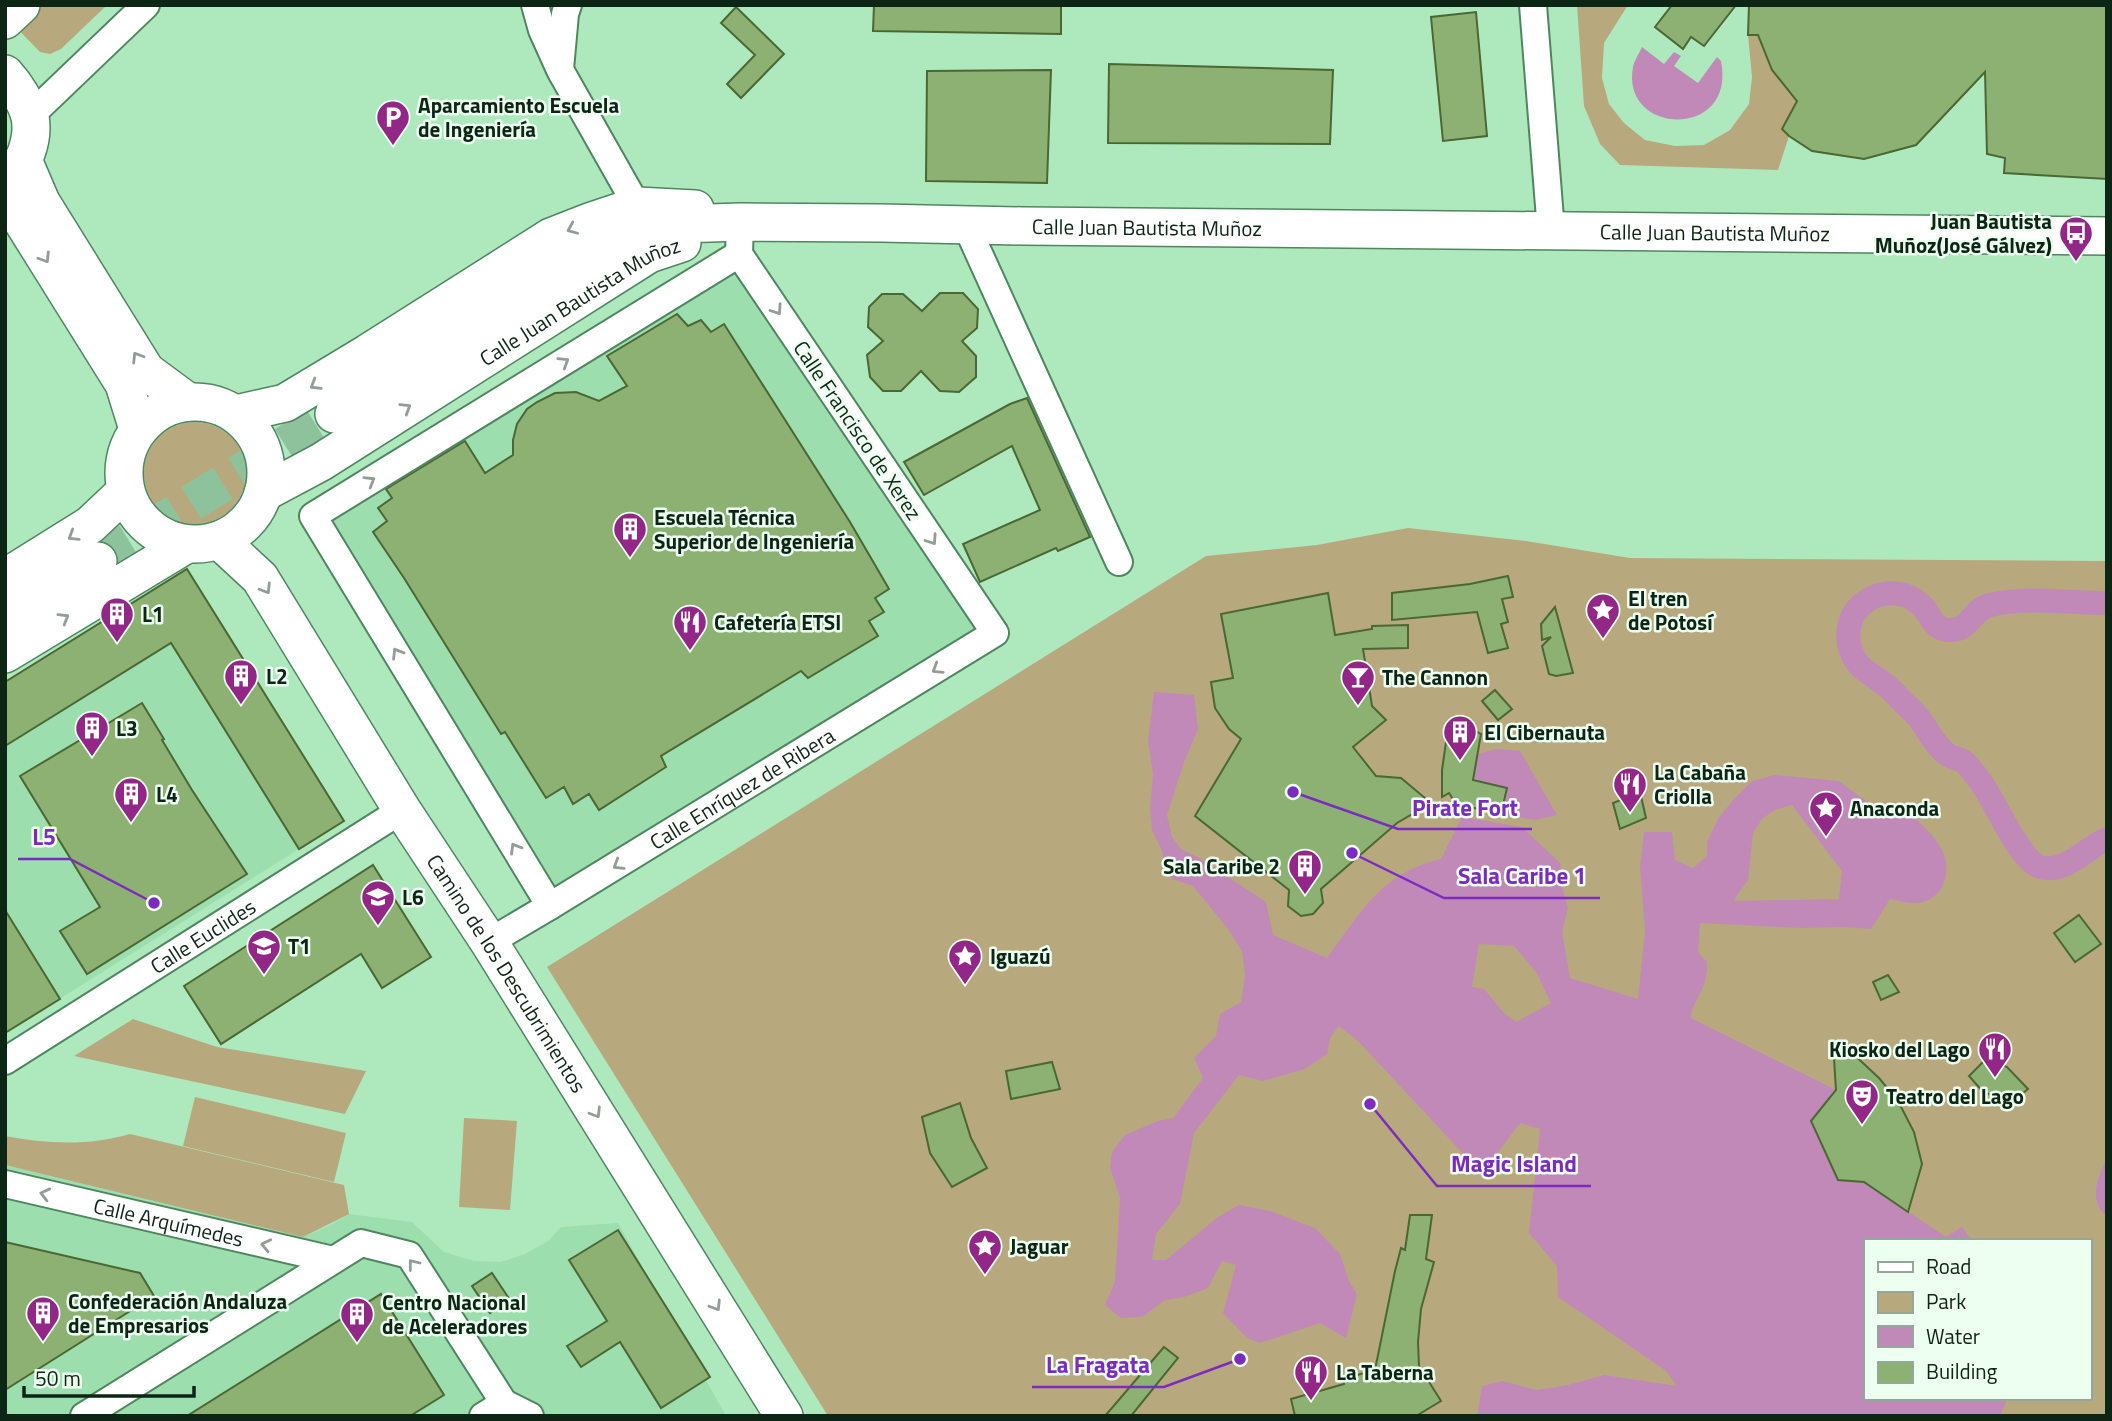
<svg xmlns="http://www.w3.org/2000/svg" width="2112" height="1421" viewBox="0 0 2112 1421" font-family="'Titillium Web',sans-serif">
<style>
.built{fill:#9cdeae}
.green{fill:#b7a97d;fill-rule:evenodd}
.water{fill:#c189b8;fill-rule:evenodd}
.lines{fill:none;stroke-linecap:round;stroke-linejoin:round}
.canal{stroke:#c189b8;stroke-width:24}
.building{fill:#8db073;stroke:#4b6733;stroke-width:2}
.secondary-tunnel{stroke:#8ec29c;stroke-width:37;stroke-dasharray:37 18;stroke-linecap:butt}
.street-casing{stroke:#4f865f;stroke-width:30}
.secondary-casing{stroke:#4f865f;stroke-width:40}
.street{stroke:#fff;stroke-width:26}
.secondary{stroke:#fff;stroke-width:37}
.oneway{stroke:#929d96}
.labels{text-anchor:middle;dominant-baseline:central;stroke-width:5;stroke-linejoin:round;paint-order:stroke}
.poi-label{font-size:21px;font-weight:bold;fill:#0d2515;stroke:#edfff1;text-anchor:start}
.street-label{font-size:21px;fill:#0d2515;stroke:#edfff1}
.leader{fill:none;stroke:#7b2cbf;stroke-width:2.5}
.callout-dot{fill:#7b2cbf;stroke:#edfff1;stroke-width:2.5}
.callout-label{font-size:23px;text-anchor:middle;font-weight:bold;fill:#7b2cbf;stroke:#edfff1;stroke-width:5;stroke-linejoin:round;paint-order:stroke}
</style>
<rect width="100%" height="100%" fill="#aee9be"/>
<g class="built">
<polygon points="733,258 995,633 550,906 313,516"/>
<polygon points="187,569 344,821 5,1033 5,682"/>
<polygon points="5,1165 303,1237 329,1226 349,1214 412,1222 444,1252 474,1261 501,1262 525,1254 548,1241 561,1227 618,1223 726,1416 5,1416"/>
</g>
<g class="green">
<polygon points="5,5 107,5 61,49 50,54 40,52 5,16"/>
<path d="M1577 5H1628L1604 43 1602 78 1609 104 1624 123 1645 140 1675 146 1704 145 1730 130 1749 104 1752 77 1748 35H1761C1763 59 1778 85 1798 97L1782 129 1789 136 1778 170 1620 165 1600 144 1584 106Z"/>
<circle cx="195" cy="473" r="51"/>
<path d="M1408 528 1526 541 1630 558 2107 561V1416H828L547 967 1206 556 1317 545ZM1865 1241H2089V1398H1865Z"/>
<polygon points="133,1019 217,1047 366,1071 345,1114 74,1056"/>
<polygon points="195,1097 346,1133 334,1182 183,1146"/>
<polygon points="464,1118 517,1121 510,1210 459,1207"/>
<path d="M130 1134 344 1185 349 1214 303 1237 5 1165V1136C47 1144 89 1146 130 1134Z"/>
</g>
<g class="water">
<path d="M1642 47 1664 64 1674 52 1681 56 1674 66 1698 83 1717 57 1721 61C1737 140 1620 136 1633 67 1634 61 1639 54 1642 47Z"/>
<path d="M1154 692 1194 695 1198 729 1184 762 1167 815 1172 837 1181 849 1199 858 1266 902 1273 935 1327 958C1360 913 1382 872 1441 859L1462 817 1522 827 1561 864V883L1568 908 1562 932 1570 978 1638 999 1645 930 1640 867 1644 832H1672L1675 860 1693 868 1707 856V842L1718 819 1733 800 1752 781 1774 775 1839 781 1883 814 1901 806C1916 819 1932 832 1942 850 1953 870 1943 902 1916 903 1908 904 1898 900 1890 899L1871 929 1844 927 1801 928 1700 923 1698 952 1707 962C1707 973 1706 982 1701 991 1697 1001 1691 1007 1691 1018L1836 1090 1811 1121 1838 1180 1864 1182 1946 1237 1962 1227 1972 1241H1865V1398H2008L2000 1416H1477L1482 1386 1502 1381 1537 1390 1568 1385 1604 1375 1677 1386 1665 1370 1558 1297 1557 1266 1529 1233 1540 1129 1520 1123 1482 1174 1359 1042 1339 1026 1330 1038 1327 1054 1305 1069 1263 1081 1239 1075 1194 1133 1180 1204 1156 1234 1152 1260H1166L1218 1217 1239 1205 1270 1211 1315 1228 1340 1254 1349 1281 1357 1294 1346 1338 1320 1323 1260 1343 1247 1338 1223 1313 1236 1265 1222 1261 1208 1288 1184 1297 1165 1300 1142 1317 1121 1318 1105 1305 1115 1281 1120 1198 1110 1168 1112 1152 1125 1135 1158 1121 1173 1118 1203 1078 1194 1058 1216 1036 1220 1014 1241 1002 1245 976 1242 951 1228 929 1193 886 1172 879 1165 868 1162 851 1152 830 1150 809 1153 774 1148 741ZM1792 805 1842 871 1839 899 1733 901 1748 880 1753 833 1762 819 1775 810ZM1479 944 1514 946 1536 972 1551 1003 1516 1022 1504 1013 1484 989 1472 987Z"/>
<polygon points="1496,749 1520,751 1557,815 1535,820 1501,814 1507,788 1478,781 1474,776 1478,754"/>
<path d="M2107 1158V1216C2087 1202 2098 1175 2107 1158Z"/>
</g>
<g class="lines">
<path class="canal" d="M2107 603C2067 603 2029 596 1990 605 1971 609 1971 632 1947 630 1932 628 1931 614 1921 605 1907 591 1885 590 1868 600 1844 615 1843 645 1859 665 1863 670 1871 674 1876 678 1885 684 1893 691 1900 699 1906 705 1913 711 1919 718 1928 730 1935 746 1948 755 1952 758 1958 758 1963 761 1969 765 1975 775 1980 781 1995 800 2019 861 2040 867 2067 874 2085 848 2107 839"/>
</g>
<g class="building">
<polygon points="874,5 1061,5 1061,34 873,31"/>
<polygon points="1672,5 1736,5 1704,46 1691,37 1683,49 1655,27"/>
<polygon points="1749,5 2107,5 2107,179 2004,173 2005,158 1987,154 1985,72 1916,145 1864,159 1812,151 1789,136 1782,129 1797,101 1772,70 1758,35 1748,35"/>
<polygon points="736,7 784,54 741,98 727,84 755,55 721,23"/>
<polygon points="1476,12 1487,136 1443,141 1431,17"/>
<polygon points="1109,64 1333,70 1330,144 1108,143"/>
<polygon points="1051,70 1047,183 926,181 927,71"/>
<polygon points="940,293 963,293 978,309 977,328 962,341 976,356 976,377 959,392 940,391 921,371 901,391 883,391 870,377 867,355 883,341 868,327 869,307 882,294 903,294 922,311"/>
<polygon points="677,314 688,326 701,320 711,332 724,324 850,522 889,589 875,598 884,612 869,621 878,636 808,678 801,671 661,756 666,767 599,810 589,794 573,804 564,787 546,798 505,732 501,734 404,578 373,532 387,521 378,508 392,498 386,489 465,441 485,473 513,455 513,440 517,424 527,409 537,402 555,393 576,392 599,401 627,386 607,356"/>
<polygon points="1027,398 1090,537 1058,551 1056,548 980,582 963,544 1040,510 1012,446 924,495 904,462 1010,404"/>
<polygon points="187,569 344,821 299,849 171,643 5,746 5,682"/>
<polygon points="1508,576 1513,597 1502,599 1508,622 1501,624 1508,648 1488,653 1477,612 1392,620 1392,593 1470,584"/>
<polygon points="1328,593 1335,635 1372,629 1372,626 1408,625 1408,648 1363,649 1372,706 1386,720 1353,747 1376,776 1401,778 1431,803 1397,823 1321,889 1323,903 1313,914 1301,916 1288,906 1289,890 1195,816 1241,739 1229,729 1215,708 1211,682 1233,678 1221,614"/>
<polygon points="1555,607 1573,673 1556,676 1549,674 1542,646 1551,637 1542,640 1541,624"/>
<polygon points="1495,690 1512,709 1498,720 1482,701"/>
<polygon points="142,703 164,739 162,740 192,790 247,874 87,974 60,931 100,907 20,776"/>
<polygon points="1459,722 1481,734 1473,780 1507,788 1501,814 1456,804 1449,793 1442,797 1442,770 1446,742"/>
<polygon points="1640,792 1646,818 1620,829 1613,803"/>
<polygon points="373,865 431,957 382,988 361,954 221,1044 184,986"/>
<polygon points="5,910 60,999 5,1033"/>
<polygon points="2079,915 2101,944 2075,962 2054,933"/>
<polygon points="1888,975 1899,992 1881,1000 1873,982"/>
<polygon points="1833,1043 1847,1048 1879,1078 1898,1101 1914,1132 1922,1164 1908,1212 1864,1182 1838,1180 1811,1121 1836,1090"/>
<polygon points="1984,1061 1988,1066 1993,1061 2007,1067 2028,1089 2009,1105 2001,1097 1984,1093 1969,1076"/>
<polygon points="1052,1062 1060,1089 1011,1099 1006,1071"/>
<polygon points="960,1103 971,1138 987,1168 952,1187 930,1153 922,1117"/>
<polygon points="1410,1215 1432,1215 1426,1259 1434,1262 1421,1309 1418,1342 1419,1366 1441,1401 1416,1416 1295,1416 1291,1399 1344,1384 1343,1379 1375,1370 1395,1271 1401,1248 1405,1250"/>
<polygon points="618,1230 710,1377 661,1408 620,1342 581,1367 567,1346 607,1321 569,1260"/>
<polygon points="5,1242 140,1273 154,1296 5,1390"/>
<polygon points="492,1273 510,1300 490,1313 472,1286"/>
<polygon points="381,1294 444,1395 410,1416 187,1416"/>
<polygon points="1164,1347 1178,1358 1131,1416 1105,1416"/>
</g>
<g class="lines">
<polyline class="secondary-tunnel" points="98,561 334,414"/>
<g class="street-casing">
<g id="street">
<polyline points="535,5 542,30 560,70 637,206"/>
<polyline points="1533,5 1551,231"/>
<polyline points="560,69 565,14 568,5"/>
<polyline points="30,116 146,5"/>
<polyline points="966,225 1119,562"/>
<polyline points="550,906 313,516 739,254"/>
<path id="s1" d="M489 942 550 906 995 633 739 254 740 222"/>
<path id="s2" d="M5 1061 402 810"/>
<path id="s3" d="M5 1184 333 1260"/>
<polyline points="504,1403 530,1416"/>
<polyline points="84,1416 361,1243 409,1255 504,1403"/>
<polyline points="483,1416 504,1403"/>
</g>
</g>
<g class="secondary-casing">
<g id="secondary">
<polyline points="5,20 21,5"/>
<path d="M5 74C15 85 27 103 30 117 34 137 25 166 9 178"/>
<polyline points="23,160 41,202 146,371 188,402"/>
<polyline points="5,203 16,211 124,384 138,429"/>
<circle cx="195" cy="473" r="71"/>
<polyline points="236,414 285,403 368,353 551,237 592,221 637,206 695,209"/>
<path id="s4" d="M334 414 582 258 617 242 643 233 680 224 740 222 881 223 1023 226 2107 236"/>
<path id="s5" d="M263 493 321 462 649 254 682 243"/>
<path id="s6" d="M219 540 260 578 402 810 489 942 784 1416"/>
<polyline points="5,578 90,525 125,492"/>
<polyline points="5,619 98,561"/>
<polyline points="5,654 187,544"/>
</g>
</g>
<use href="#street" class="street"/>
<use href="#secondary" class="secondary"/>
</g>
<defs><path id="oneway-chevron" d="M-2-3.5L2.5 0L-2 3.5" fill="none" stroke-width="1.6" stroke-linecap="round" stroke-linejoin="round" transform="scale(1.75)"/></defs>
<g class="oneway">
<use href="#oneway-chevron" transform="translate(572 229) rotate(157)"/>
<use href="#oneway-chevron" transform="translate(45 258) rotate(58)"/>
<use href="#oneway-chevron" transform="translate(777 310) rotate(56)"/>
<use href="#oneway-chevron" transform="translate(137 357) rotate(-122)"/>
<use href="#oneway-chevron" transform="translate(564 362) rotate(-32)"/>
<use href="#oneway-chevron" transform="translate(315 385) rotate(149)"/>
<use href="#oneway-chevron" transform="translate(406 408) rotate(-32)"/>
<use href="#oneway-chevron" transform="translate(370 481) rotate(-31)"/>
<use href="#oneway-chevron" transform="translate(73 536) rotate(148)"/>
<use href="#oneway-chevron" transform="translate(932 540) rotate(56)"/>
<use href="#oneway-chevron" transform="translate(266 589) rotate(58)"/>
<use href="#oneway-chevron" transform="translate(64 618) rotate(-31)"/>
<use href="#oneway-chevron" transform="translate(397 653) rotate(-121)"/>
<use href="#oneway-chevron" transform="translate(937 669) rotate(148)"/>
<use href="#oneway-chevron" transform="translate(515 848) rotate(-121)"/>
<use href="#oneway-chevron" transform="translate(618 865) rotate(148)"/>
<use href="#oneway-chevron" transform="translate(596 1113) rotate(58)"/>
<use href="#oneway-chevron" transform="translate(45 1194) rotate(-166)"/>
<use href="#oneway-chevron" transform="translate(266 1245) rotate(-167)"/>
<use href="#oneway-chevron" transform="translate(413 1264) rotate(-128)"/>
<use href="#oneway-chevron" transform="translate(716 1306) rotate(58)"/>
</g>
<defs>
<g id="parking-pin" transform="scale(1.75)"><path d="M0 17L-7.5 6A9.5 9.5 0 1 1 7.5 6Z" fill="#932788" stroke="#edfff1"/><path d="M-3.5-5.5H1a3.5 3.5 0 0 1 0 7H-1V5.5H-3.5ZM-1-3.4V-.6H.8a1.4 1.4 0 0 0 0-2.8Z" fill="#fff"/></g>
<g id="bus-pin" transform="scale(1.75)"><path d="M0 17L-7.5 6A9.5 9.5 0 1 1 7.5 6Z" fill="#932788" stroke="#edfff1"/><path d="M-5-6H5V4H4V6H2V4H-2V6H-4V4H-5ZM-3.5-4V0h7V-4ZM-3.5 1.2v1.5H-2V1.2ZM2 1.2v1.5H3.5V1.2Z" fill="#fff"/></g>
<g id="building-pin" transform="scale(1.75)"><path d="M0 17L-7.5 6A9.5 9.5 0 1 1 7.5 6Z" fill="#932788" stroke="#edfff1"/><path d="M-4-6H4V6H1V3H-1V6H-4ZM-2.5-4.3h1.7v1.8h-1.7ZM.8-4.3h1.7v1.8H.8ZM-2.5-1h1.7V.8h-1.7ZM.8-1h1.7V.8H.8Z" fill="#fff"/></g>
<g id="sight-pin" transform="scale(1.75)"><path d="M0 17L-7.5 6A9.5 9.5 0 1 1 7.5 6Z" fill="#932788" stroke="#edfff1"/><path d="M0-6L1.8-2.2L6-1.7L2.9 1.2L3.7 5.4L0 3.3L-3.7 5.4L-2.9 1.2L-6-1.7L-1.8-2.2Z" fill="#fff"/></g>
<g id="restaurant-pin" transform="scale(1.75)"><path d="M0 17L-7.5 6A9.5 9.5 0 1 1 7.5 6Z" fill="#932788" stroke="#edfff1"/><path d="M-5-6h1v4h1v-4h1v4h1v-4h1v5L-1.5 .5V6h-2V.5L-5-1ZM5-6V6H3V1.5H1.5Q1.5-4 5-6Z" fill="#fff"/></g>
<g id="bar-pin" transform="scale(1.75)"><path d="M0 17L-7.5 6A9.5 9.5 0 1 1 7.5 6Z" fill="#932788" stroke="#edfff1"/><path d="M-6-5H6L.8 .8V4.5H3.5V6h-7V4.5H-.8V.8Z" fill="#fff"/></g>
<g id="university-pin" transform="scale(1.75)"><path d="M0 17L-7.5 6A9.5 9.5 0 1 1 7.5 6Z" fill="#932788" stroke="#edfff1"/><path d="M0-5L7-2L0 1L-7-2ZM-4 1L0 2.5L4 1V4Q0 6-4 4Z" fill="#fff"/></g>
<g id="theatre-pin" transform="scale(1.75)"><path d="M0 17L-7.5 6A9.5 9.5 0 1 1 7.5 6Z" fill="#932788" stroke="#edfff1"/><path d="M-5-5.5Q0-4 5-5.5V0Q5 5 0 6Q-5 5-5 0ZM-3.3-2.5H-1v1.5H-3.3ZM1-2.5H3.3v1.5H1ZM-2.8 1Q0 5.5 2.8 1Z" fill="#fff"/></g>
</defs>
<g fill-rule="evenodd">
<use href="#parking-pin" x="393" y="117"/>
<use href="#bus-pin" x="2076" y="233"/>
<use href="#building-pin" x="630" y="529"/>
<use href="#sight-pin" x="1603" y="610"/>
<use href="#building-pin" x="117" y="614"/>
<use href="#restaurant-pin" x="690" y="622"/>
<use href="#building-pin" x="241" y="676"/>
<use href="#bar-pin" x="1358" y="677"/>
<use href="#building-pin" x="92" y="728"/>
<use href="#building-pin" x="1460" y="732"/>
<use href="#restaurant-pin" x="1630" y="784"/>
<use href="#building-pin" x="131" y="794"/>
<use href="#sight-pin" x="1826" y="808"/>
<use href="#building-pin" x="1305" y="866"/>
<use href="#university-pin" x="378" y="897"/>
<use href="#university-pin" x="264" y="946"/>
<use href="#sight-pin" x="965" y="956"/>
<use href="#restaurant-pin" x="1995" y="1049"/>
<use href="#theatre-pin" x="1862" y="1096"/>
<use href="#sight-pin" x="985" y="1246"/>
<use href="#building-pin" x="43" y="1313"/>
<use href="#building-pin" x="357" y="1314"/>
<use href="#restaurant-pin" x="1311" y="1372"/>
</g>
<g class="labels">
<g class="poi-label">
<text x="418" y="105">Aparcamiento Escuela<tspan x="418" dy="24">de Ingeniería</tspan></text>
<text x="2052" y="221" text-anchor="end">Juan Bautista<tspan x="2052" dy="24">Muñoz(José Gálvez)</tspan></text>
<text x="654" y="517">Escuela Técnica<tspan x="654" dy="24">Superior de Ingeniería</tspan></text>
<text x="1628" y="598">El tren<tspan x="1628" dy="24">de Potosí</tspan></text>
<text x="142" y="614">L1</text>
<text x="714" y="622">Cafetería ETSI</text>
<text x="266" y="676">L2</text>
<text x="1382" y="677">The Cannon</text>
<text x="116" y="728">L3</text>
<text x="1484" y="732">El Cibernauta</text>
<text x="1654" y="772">La Cabaña<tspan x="1654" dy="24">Criolla</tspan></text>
<text x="156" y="794">L4</text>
<text x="1850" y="808">Anaconda</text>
<text x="1280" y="866" text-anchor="end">Sala Caribe 2</text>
<text x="402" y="897">L6</text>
<text x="288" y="946">T1</text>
<text x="990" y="956">Iguazú</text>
<text x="1970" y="1049" text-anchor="end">Kiosko del Lago</text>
<text x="1886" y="1096">Teatro del Lago</text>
<text x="1010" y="1246">Jaguar</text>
<text x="68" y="1301">Confederación Andaluza<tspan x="68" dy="24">de Empresarios</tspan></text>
<text x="382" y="1302">Centro Nacional<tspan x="382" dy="24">de Aceleradores</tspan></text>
<text x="1336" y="1372">La Taberna</text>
</g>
<g class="street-label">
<text stroke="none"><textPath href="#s4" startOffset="864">Calle Juan Bautista Muñoz</textPath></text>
<text stroke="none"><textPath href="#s4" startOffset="1432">Calle Juan Bautista Muñoz</textPath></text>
<text stroke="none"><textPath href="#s5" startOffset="371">Calle Juan Bautista Muñoz</textPath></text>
<text transform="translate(858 430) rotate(56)">Calle Francisco de Xerez</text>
<text stroke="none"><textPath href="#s1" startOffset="296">Calle Enríquez de Ribera</textPath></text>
<text stroke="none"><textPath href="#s2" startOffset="234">Calle Euclides</textPath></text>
<text stroke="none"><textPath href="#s6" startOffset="522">Camino de los Descubrimientos</textPath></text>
<text stroke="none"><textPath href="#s3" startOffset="168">Calle Arquímedes</textPath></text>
</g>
</g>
<path class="leader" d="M1293 792L1398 829H1532M154 903L70 859H18M1352 853L1444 898H1600M1370 1104L1437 1186H1591M1240 1359L1164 1387H1032"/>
<g class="callout-dot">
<circle cx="1293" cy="792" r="7"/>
<circle cx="154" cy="903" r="7"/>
<circle cx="1352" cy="853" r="7"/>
<circle cx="1370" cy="1104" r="7"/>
<circle cx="1240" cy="1359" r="7"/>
</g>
<g class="callout-label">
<text x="1465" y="816">Pirate Fort</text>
<text x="44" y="845">L5</text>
<text x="1522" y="884">Sala Caribe 1</text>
<text x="1514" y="1172">Magic Island</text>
<text x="1098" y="1373">La Fragata</text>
</g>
<rect width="2112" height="1421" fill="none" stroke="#0d2515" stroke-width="14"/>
<rect x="1864" y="1239" width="228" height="161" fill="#edfff1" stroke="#93a899" stroke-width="2"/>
<rect x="1878" y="1262" width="35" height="10" fill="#ffffff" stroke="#93a899" stroke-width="2"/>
<text x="1926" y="1274" font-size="21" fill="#0d2515">Road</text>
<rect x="1878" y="1292" width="35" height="21" fill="#b7a97d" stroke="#93a899" stroke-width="2"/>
<text x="1926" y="1309" font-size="21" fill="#0d2515">Park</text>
<rect x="1878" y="1326" width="35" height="21" fill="#c189b8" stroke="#93a899" stroke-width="2"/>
<text x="1926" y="1344" font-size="21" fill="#0d2515">Water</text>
<rect x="1878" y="1362" width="35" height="21" fill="#8db073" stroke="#93a899" stroke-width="2"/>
<text x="1926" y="1379" font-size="21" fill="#0d2515">Building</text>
<path d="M24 1386v10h170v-10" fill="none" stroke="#0d2515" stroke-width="3.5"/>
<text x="35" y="1386" font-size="21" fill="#0d2515" stroke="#edfff1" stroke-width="5" paint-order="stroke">50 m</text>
</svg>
